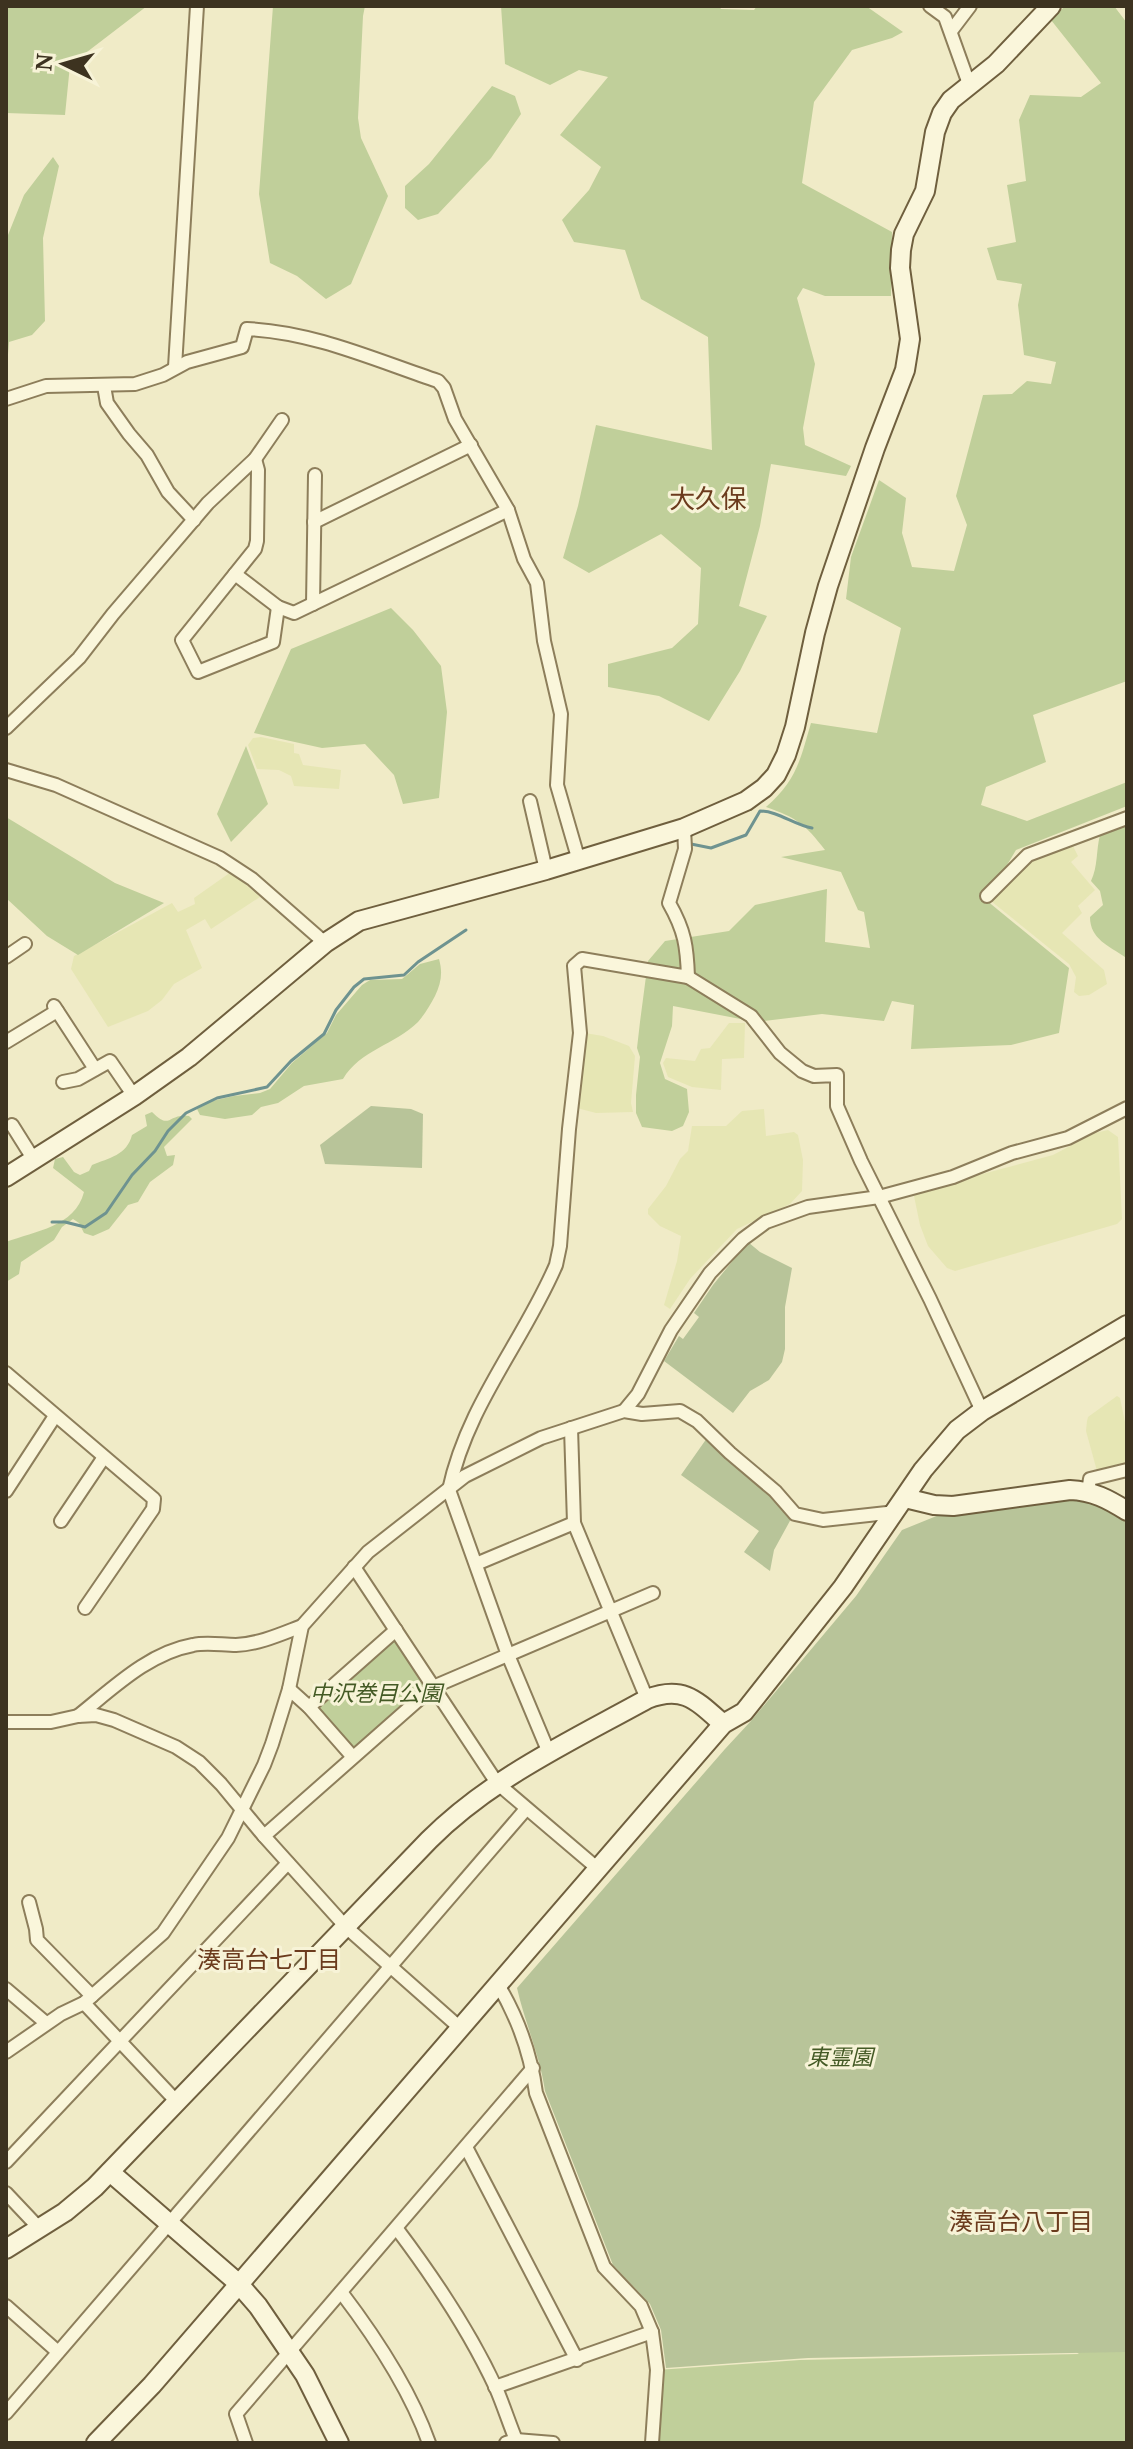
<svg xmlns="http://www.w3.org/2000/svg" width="1133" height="2449" viewBox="0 0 1133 2449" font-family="'Noto Serif','Noto Sans JP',serif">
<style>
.farmland{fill:#e6e6b4}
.green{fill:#c0cf9a}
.cemetery{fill:#b8c499}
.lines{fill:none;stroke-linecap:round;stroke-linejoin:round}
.stream{stroke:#6e9390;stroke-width:3}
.street-casing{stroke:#8d7e5b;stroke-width:16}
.secondary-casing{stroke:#6f5f3e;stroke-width:22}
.street{stroke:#faf6db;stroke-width:12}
.secondary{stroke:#faf6db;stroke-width:18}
.labels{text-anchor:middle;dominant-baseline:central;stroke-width:6;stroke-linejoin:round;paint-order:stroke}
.park-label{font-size:22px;font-style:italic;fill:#445a25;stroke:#f7f3d7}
.neighbourhood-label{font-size:24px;fill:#6b3b1d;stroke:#f7f3d7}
.quarter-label{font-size:26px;fill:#6b3b1d;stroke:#f7f3d7}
</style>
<rect width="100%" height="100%" fill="#f0ebc7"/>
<g class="farmland">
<polygon points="261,737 294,744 294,753 299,754 303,765 341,770 339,789 294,786 291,776 279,770 257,769 248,745 253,738"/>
<polygon points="1073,846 1078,856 1071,862 1095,890 1078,906 1082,913 1062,933 1104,970 1107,984 1089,995 1079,996 1074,992 1076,977 1069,964 991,901 991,898 1025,862"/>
<polygon points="231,872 260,897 211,929 205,919 186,930 202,968 174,984 162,1000 148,1011 108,1027 71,969 74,956 172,903 178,912 195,904 194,898"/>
<polygon points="729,1023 745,1023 744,1058 722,1059 721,1090 692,1087 668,1077 663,1063 666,1058 695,1061 701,1049 710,1048"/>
<polygon points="585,1033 603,1036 629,1046 635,1056 631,1103 633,1112 596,1113 577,1108"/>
<polygon points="764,1109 766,1136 794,1132 798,1135 803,1160 802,1191 790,1204 737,1229 690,1279 670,1309 664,1305 677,1261 681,1236 660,1226 648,1214 648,1209 666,1186 680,1159 688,1151 692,1126 726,1126 742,1111"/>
<polygon points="1108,1130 1118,1137 1122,1219 1117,1224 955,1271 947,1268 928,1246 920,1225 914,1196 919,1191 1053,1155 1095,1133"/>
<polygon points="1117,1396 1120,1398 1127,1432 1127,1464 1097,1471 1086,1431 1087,1421 1088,1417"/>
</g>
<g class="green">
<polygon points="6,6 147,6 70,65 65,115 6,113"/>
<polygon points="273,6 365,6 363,16 358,118 361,138 388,196 351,284 326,299 297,276 270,263 259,194"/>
<polygon points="501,6 719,6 721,9 754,10 757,6 866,6 903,32 892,38 852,50 814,102 802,183 892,232 891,296 825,296 803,288 797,298 815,364 803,428 805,445 851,466 846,476 771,464 760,526 739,606 767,616 740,671 709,721 659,696 608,687 608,664 672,648 698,624 701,568 661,534 589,573 563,558 578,506 596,425 712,450 708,337 641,299 625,250 574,242 562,220 589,190 601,167 560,135 608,77 579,70 550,85 505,64"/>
<path d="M1065 6H1114L1127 23V681L1033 715 1046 762 986 787 981 805 1027 821 1127 782V806L1016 850 986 900 1069 968 1059 1033 1011 1045 911 1049 914 1005 892 1001 884 1021 822 1014 756 1022 673 1006 672 1026 660 1063 665 1079 687 1089 689 1112 683 1126 672 1131 642 1127 636 1113V1095L640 1057 637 1048 640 1022 648 961 665 941 729 931 755 905 827 889 825 942 870 948 864 912 858 910 841 872 781 857 825 850C805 824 797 818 766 807 797 780 800 760 811 723L877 733 901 628 846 599 851 557 879 480 906 498 902 533 912 567 954 571 967 525 956 496 983 395 1012 394 1027 381 1051 384 1056 362 1024 355 1018 305 1022 284 997 280 987 248 1016 242 1007 185 1026 181 1019 120 1030 95 1081 97 1101 83 1051 20Z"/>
<polygon points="492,86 515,96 521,114 491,158 438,214 418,220 405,208 405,186 429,164"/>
<polygon points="53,157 59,166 43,238 45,321 32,335 9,342 6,379 6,240 24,195"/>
<polygon points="391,608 413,630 441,666 447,712 439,798 403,804 394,775 365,744 322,748 254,733 291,649"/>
<polygon points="246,746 268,804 231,842 217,814"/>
<polygon points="6,817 115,883 164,903 78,955 47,936 6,898"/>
<path d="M1127 823V956L1125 957C1109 946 1090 939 1090 917L1103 905 1100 891 1091 881C1098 867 1096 850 1100 835Z"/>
<path d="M439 959C443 973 441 983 435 996 430 1005 425 1014 418 1022 395 1045 360 1050 343 1079L304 1086 278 1103 261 1107 252 1115 225 1119 200 1115 197 1109 212 1101 234 1096 260 1093 270 1089 292 1063 327 1033 336 1015 362 985 370 980 402 979 420 964Z"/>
<path d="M152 1112C171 1131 167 1113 189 1116L192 1119 164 1147 167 1156 175 1155 173 1165 150 1182 138 1202 128 1205 109 1229 93 1236 84 1233 79 1223 73 1219 62 1227 54 1240 21 1262 19 1274 6 1282V1242C35 1231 75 1227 84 1192L53 1168 55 1159 63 1157 74 1172 80 1175 89 1171 92 1165C109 1158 127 1155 132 1135L147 1126 145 1115Z"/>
<polygon points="396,1630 433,1687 352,1756 309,1707"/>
<polygon points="1127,2306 1127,2443 652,2443 657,2370 800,2360 1079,2354 1070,2348 664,2327"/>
</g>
<g class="cemetery">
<polygon points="371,1106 411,1109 423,1114 422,1168 325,1164 320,1145"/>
<polygon points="748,1242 760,1252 792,1268 785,1307 785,1349 782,1362 769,1380 750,1391 733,1413 664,1361 679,1336 683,1339 699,1317 694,1313 713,1285"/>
<polygon points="707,1438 771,1496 791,1519 774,1550 770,1571 744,1552 759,1531 681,1475"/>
<path d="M1072 1498 1091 1502 1127 1523V2352L808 2358 666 2368 661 2330 650 2304 613 2265 545 2091C540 2056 525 2023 517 1988L725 1749 750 1722 856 1596 902 1530 939 1515Z"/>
</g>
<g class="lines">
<g class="stream">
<path d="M691 844 711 848 746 835 760 811C778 811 794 825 812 828"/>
<polyline points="52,1222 65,1222 85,1227 106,1213 132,1175 155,1151 168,1131 186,1113 217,1098 267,1087 291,1061 324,1034 336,1010 354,987 364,979 404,975 418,962 466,930"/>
</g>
<g class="street-casing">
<g id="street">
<polyline points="930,6 945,17 969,84"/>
<polyline points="951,31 970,6"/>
<polyline points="175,367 197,6"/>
<polyline points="104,386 107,403 129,434 147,455 168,492 194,520"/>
<path d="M6 399 46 386 135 384 163 375 187 362 242 347 247 329C314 332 375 360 438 381L444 388 455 419 508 510 524 559 537 583 544 641 561 714 557 785 579 861"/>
<polyline points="255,459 258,470 257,541 255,549 182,640 198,672 273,642 278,607"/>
<polyline points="314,522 471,445"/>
<polyline points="235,574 278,607 294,613 508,510"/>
<polyline points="313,604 315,475"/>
<polyline points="6,728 79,658 113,614 208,503 255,459 282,420"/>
<polyline points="6,770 56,785 220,858 252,879 325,943"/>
<polyline points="530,801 546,870"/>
<polyline points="987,896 1028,855 1127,818"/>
<polyline points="6,957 25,944"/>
<polyline points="688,977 751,1016 780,1053 802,1071 814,1076 837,1075 837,1106 861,1161 930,1299 982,1411"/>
<polyline points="54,1006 95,1069"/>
<polyline points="6,1042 57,1011"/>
<polyline points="63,1082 78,1079 110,1061 134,1096"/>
<polyline points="12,1125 34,1160"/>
<polyline points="6,1373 154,1499 153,1509 85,1608"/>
<polyline points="624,1411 638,1394 671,1330 710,1273 743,1239 766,1222 808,1207 879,1197 953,1177 1012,1153 1068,1138 1127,1108"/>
<polyline points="571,1428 574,1523 647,1699"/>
<polyline points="6,1491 55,1416"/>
<polyline points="1088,1491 1090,1479 1127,1470"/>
<polyline points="61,1521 104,1457"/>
<polyline points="476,1564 574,1523"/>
<polyline points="354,1567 497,1783 597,1868"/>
<polyline points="289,1689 309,1707 352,1756"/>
<polyline points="309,1707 396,1630"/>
<path d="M78 1716C112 1689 148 1653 193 1645 207 1642 222 1645 236 1645 259 1644 281 1634 302 1626"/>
<polyline points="6,1722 51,1722 78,1716 96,1715 114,1720 176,1747 199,1762 221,1784 264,1836 346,1927 459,2027"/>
<path d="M549 1753 508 1655 449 1490C467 1405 523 1342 556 1265L560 1246 569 1129 580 1033 574 966 582 959 688 977C687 947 685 931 669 903L685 849 684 828"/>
<polyline points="264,1836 433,1687 653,1593"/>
<polyline points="29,1902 36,1929 37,1940 92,1996"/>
<path d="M497 1983C517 2016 531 2055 536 2093L604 2267 641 2306 652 2332 657 2370 652 2443"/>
<polyline points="6,1989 46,2023"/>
<polyline points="84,2003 177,2102"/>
<polyline points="6,2052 61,2014 84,2003 163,1933 228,1838 264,1765 272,1744 289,1689 302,1626 368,1552 465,1476 541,1438 624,1411 642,1414 680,1411 697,1421 730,1453 775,1491 795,1514 823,1520 896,1512"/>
<polyline points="466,2147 577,2360"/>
<polyline points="6,2162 288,1863"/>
<polyline points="6,2193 40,2229"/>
<path d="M397 2229C434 2278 470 2332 496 2388 503 2404 509 2423 516 2440"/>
<path d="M341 2292C376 2338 410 2389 429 2443"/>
<polyline points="6,2306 58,2352"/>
<polyline points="495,2387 652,2332"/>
<polyline points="6,2413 526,1809"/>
<polyline points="246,2443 236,2414 533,2068"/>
<polyline points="506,2443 516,2440 553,2443"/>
</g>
</g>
<g class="secondary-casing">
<g id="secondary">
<polyline points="6,1177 134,1096 189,1057 325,943 359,921 546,870 684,828 746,801 764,788 776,775 786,755 795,727 815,633 828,586 875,448 905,370 910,339 900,268 901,250 904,234 925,191 935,132 942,113 951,100 996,64 1051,6"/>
<path d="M905 1498 934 1505 953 1506 1070 1490C1093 1491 1108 1499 1127 1511"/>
<polyline points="110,2172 238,2283 258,2306 305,2375 339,2443"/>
<path d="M6 2249 65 2212 95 2187 429 1840C491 1778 571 1741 647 1699 683 1685 696 1700 723 1724"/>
<polyline points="96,2443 152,2385 723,1724 744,1712 843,1587 923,1470 957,1430 982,1411 1127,1325"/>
</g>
</g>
<use href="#street" class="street"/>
<use href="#secondary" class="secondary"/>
</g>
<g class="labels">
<g class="park-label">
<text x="376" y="1692">中沢巻目公園</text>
<text x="840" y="2056">東霊園</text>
</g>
<g class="neighbourhood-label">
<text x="269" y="1958">湊高台七丁目</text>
<text x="1021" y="2220">湊高台八丁目</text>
</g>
<g class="quarter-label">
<text x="708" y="498">大久保</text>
</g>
</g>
<rect width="1133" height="2449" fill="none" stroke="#3d3320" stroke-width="16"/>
<g transform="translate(64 64) rotate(275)" stroke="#f7f3d7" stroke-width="6" paint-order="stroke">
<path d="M0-6L14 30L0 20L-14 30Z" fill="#3d3320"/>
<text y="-12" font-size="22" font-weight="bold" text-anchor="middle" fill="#3d3320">N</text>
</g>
</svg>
